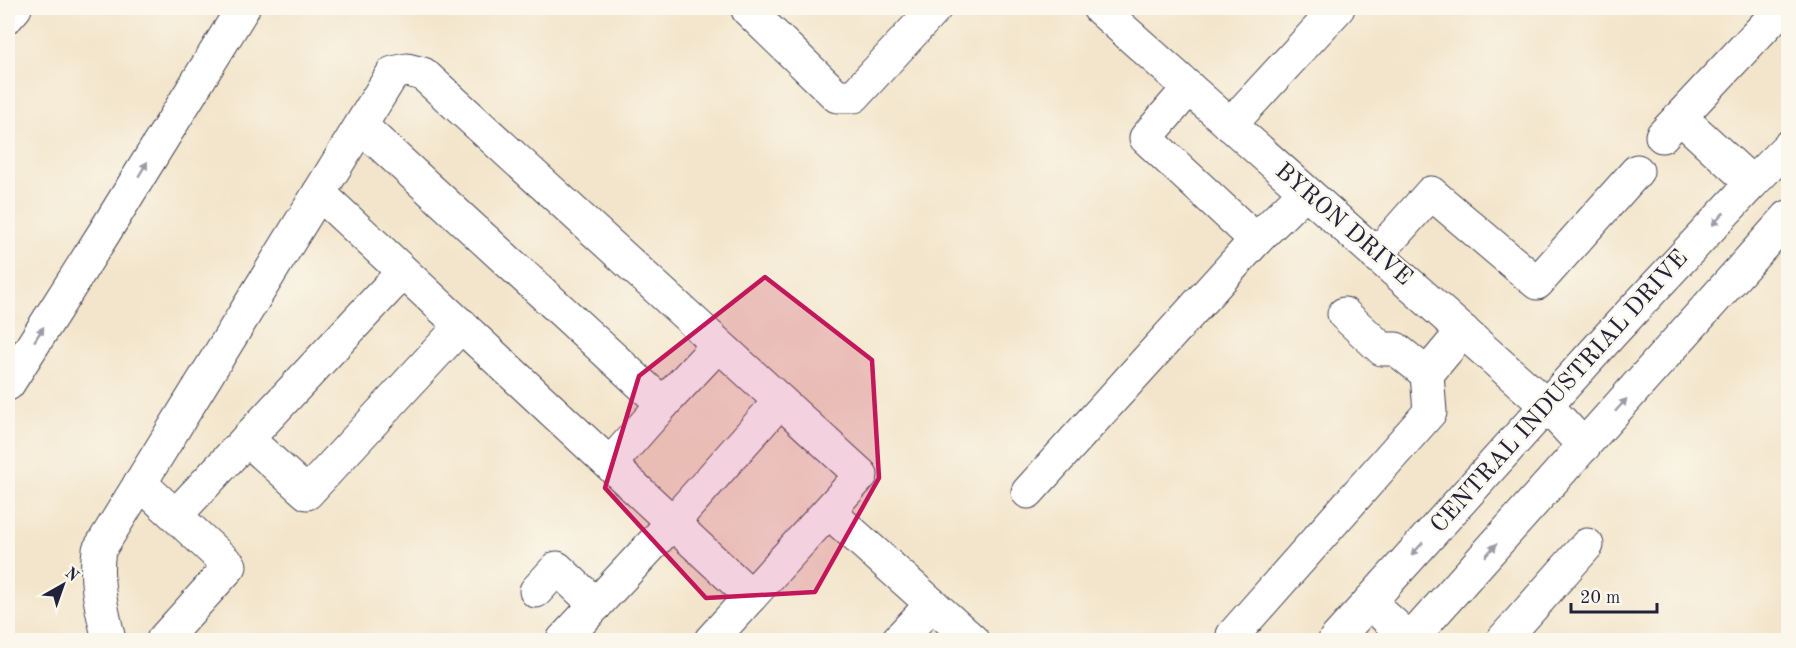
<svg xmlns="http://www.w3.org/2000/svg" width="1796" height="648" viewBox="0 0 1796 648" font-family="'Old Standard TT',serif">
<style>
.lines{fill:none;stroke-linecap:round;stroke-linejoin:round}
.minor-casing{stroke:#413f51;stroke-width:35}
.highway-casing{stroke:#413f51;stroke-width:35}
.minor{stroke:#fff;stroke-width:33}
.highway{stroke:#fff;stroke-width:33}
.oneway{fill:#9c9ca7}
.marked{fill:#c2185b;fill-opacity:0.2;stroke:#c2185b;stroke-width:4.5;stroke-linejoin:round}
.labels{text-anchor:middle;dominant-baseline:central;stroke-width:4.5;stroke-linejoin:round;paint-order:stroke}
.street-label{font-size:24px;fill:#22223b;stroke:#fbf7ec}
</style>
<rect width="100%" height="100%" fill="#fbf7ec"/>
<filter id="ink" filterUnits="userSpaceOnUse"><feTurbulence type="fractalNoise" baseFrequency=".0167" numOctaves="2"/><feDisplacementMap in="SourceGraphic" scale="12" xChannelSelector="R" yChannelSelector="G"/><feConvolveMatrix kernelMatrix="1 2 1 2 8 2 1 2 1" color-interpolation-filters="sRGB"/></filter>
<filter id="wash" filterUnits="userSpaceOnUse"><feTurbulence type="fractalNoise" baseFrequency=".008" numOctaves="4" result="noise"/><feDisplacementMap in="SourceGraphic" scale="24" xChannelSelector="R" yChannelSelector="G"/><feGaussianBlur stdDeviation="1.35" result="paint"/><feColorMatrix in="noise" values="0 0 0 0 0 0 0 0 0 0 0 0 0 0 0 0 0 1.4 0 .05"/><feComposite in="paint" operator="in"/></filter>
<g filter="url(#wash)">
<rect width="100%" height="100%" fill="#f3e5cb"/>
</g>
<g filter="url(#ink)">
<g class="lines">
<g class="minor-casing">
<g id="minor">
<polyline points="1099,8 1547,406 1584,446"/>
<polyline points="748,10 837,96 854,96 935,8"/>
<polyline points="1189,88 1146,138 1256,240"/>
<polyline points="1680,117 1752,183"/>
<polyline points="1230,125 1338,8"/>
<polyline points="361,126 663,404 610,464"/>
<polyline points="1662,136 1782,8"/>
<polyline points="319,193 751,596"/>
<polyline points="1376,255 1431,193 1537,283 1637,171"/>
<polyline points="1344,314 1382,349 1396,349 1427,374"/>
<polyline points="663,404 718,345"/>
<polyline points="247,439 307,493 462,325"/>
<polyline points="140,483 230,566 163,640"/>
<polyline points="1028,492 1256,240 1305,192"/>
<polyline points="829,512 972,640"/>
<polyline points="176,515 403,272"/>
<polyline points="536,591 557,568 596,605"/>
<polyline points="1369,602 1411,640"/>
<path d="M109 640C102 609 94 582 99 550L393 73 407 70 423 74 861 475 711 640"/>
<polyline points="563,640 673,522 780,401"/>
<polyline points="898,640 932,604"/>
<polyline points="1239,640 1233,635 1430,412 1427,374 1463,331"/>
<polyline points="1335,640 1611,334 1752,183 1788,147"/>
<polyline points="1410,640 1788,217"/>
<polyline points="1503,640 1587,545"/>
</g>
</g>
<g class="highway-casing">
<g id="highway">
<polyline points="8,16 15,8"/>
<polyline points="8,384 104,233 243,8"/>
</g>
</g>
<use href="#minor" class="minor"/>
<use href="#highway" class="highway"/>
</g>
<defs><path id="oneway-solid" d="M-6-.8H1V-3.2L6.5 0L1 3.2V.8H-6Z" transform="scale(1.5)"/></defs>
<g class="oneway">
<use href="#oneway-solid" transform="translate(143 169) rotate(-59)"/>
<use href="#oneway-solid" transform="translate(1718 219) rotate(133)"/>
<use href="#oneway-solid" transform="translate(39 334) rotate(-57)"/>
<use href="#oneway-solid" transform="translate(1621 405) rotate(-48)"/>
<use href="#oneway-solid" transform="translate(1417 549) rotate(132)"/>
<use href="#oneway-solid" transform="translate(1491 550) rotate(-48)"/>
</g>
</g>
<path class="marked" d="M765 277 872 360 879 478 815 592 706 598 605 488 639 376Z"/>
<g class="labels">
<g class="street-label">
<text transform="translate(1343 225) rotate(41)">BYRON DRIVE</text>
<text transform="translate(1560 392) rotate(-48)">CENTRAL INDUSTRIAL DRIVE</text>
</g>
</g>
<rect width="1796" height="648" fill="none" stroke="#fbf7ec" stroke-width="30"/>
<g transform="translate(63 585) rotate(40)" stroke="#fbf7ec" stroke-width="4.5" paint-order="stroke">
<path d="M0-4.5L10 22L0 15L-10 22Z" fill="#22223b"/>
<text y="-9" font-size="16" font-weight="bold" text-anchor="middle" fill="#22223b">N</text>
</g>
<path d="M1571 603v9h86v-9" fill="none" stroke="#22223b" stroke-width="3"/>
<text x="1580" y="603" font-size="18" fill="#22223b" stroke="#fbf7ec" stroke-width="4.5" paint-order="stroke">20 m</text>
</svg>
